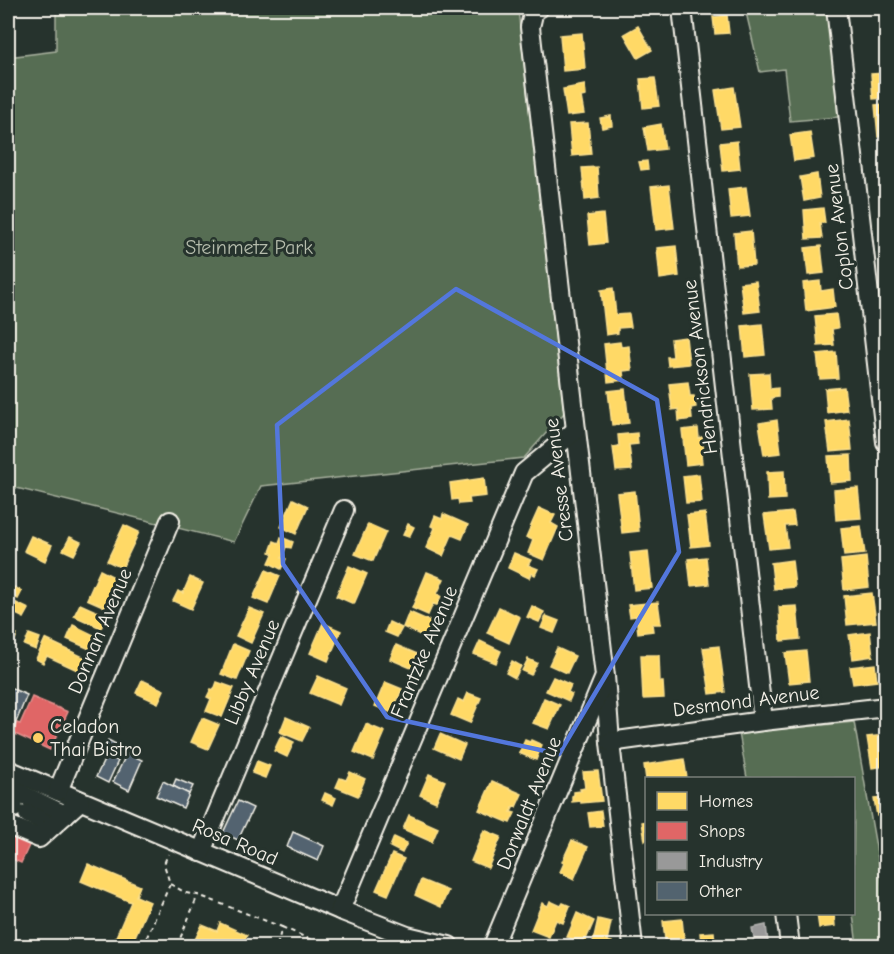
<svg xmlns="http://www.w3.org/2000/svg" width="894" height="954" viewBox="0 0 894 954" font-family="'Comic Neue',sans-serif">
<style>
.green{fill:#576d52;stroke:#a6af9d;stroke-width:1.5}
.homes{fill:#ffd966;stroke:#fce08d;stroke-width:1.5}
.shops{fill:#e06666;stroke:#e6908d;stroke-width:1.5}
.industry{fill:#999;stroke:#b4b3b1;stroke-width:1.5}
.building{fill:#52636f;stroke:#f4f1e8;stroke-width:1.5}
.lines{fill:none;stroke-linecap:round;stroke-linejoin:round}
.minor-casing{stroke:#f4f1e8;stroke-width:22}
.path{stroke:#f4f1e8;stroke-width:2;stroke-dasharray:4.5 4.5;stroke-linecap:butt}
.minor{stroke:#26332d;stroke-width:18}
.marked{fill:none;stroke:#5377dc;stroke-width:4.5;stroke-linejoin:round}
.poi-dot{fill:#ffd166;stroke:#26332d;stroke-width:2}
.labels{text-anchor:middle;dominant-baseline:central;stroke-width:6;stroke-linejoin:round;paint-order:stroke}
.street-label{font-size:20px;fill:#f4f1e8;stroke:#26332d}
.park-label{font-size:20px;fill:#b5bcac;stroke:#26332d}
.poi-label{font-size:20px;fill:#f4f1e8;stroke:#26332d;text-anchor:start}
</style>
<rect width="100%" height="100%" fill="#26332d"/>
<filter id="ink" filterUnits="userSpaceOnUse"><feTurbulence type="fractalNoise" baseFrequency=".0167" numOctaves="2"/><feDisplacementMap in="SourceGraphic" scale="12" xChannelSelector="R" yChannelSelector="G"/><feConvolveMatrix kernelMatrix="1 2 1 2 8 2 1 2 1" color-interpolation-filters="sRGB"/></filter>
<g filter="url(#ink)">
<g class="green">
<polygon points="56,8 521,8 518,10 564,413 524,458 261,486 234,542 8,486 8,57 56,51"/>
<polygon points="745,8 828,8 838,117 790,121 784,69 760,72"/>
<polygon points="854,722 886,904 886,946 857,946 853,914 854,778 747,778 739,733"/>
</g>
<g class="homes">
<polygon points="727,15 729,33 715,34 713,17"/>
<polygon points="638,26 652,50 638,58 624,34"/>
<polygon points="582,33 585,69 563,71 560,35"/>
<polygon points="886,73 886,98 873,99 871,74"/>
<polygon points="655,78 659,106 643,108 640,79"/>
<polygon points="585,85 586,96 581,97 584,114 567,116 563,89"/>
<polygon points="734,87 740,127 721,129 715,90"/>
<polygon points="886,104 886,136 878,137 875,105"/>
<polygon points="611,116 612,126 602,128 600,118"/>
<polygon points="588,123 591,154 572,156 569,124"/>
<polygon points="661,124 665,149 648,151 644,127"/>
<polygon points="810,132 814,158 794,161 790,135"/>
<polygon points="737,141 740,169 723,171 720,143"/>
<polygon points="647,161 648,169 641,170 639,162"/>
<polygon points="597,167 599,198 585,200 582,168"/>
<polygon points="817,174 820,198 804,201 800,177"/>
<polygon points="886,182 886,207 885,207 882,183"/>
<polygon points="669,185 674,228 656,230 651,187"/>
<polygon points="746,187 750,216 731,218 728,189"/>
<polygon points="823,208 825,223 820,223 822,238 806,239 804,210"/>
<polygon points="603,214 606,243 590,245 587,216"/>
<polygon points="751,231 754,265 737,266 734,233"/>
<polygon points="676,246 679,276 660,279 657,248"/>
<polygon points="821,246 824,273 808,275 805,248"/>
<polygon points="756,281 760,311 744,313 740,283"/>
<polygon points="820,281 821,291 833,289 835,307 806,311 803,283"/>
<polygon points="613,288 616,315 629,314 631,327 618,328 618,333 606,335 601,290"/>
<polygon points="836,314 838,328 832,329 834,345 818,346 815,316"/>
<polygon points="762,324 765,355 745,357 742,326"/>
<polygon points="686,337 689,364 668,366 667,357 673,357 671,339"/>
<polygon points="620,342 621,347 629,346 632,370 623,371 624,380 608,382 604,344"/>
<polygon points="836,352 838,378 820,379 817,354"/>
<polygon points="769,373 770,389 778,388 778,397 771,398 772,409 753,410 750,374"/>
<polygon points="688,382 690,396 694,396 696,407 691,408 692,419 679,421 678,409 672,410 669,384"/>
<polygon points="844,387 847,410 827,413 825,389"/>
<polygon points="625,389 629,423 612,425 608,391"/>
<polygon points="849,419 852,450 830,452 826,422"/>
<polygon points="777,420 781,453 764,455 759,423"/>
<polygon points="698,428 699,438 702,437 704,453 701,454 702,463 686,465 682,430"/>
<polygon points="637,433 638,444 629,445 632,470 616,471 613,447 619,446 618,435"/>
<polygon points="851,455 852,481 830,483 828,456"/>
<polygon points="784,471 785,499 768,500 767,472"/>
<polygon points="699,474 702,502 686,503 683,476"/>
<polygon points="484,478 486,496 469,498 470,503 459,504 458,499 452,500 450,483"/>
<polygon points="858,488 861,518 836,520 834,490"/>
<polygon points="635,491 639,531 622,533 617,493"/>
<polygon points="293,499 308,506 296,534 281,527"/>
<polygon points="539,508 555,515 551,523 558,527 544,560 528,553 533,540 526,537"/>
<polygon points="793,512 795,525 785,526 788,547 769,549 764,515"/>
<polygon points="705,513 709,545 691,547 687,515"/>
<polygon points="443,514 468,525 462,539 452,535 443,556 426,548 435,528 431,526 435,516 442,519"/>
<polygon points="368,524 386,532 373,561 355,554"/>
<polygon points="408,524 414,527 409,537 403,535"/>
<polygon points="124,525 139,532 122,568 107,561"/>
<polygon points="861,526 865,554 844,556 841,528"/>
<polygon points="31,536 52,545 45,561 24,551"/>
<polygon points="70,537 81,542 74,555 63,550"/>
<polygon points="281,537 293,542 291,548 286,547 282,558 286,559 281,569 269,563 273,554 270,552 274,541 279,543"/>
<polygon points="648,551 652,588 634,590 630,553"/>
<polygon points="514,553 531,560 528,565 538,569 535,575 531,573 529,578 508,568"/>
<polygon points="706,557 709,584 691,586 688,559"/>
<polygon points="866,557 869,587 844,590 841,560"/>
<polygon points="792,560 795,587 774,589 771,563"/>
<polygon points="349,566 367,574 354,604 336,596"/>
<polygon points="100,570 118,579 105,607 87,599"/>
<polygon points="266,570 280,576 268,604 253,598"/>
<polygon points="427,572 444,579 437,594 441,596 437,605 433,604 428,615 412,608"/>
<polygon points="190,577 203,583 191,609 173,601 178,591 183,593"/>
<polygon points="8,584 22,591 18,599 8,594"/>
<polygon points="872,593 876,622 847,625 844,596"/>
<polygon points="8,599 29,609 24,618 12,612 8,621"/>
<polygon points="658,602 661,624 652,624 653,631 638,633 636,616 630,617 628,605"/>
<polygon points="80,604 107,616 101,628 74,616"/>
<polygon points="532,606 544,612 539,622 527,617"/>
<polygon points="797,606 800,639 781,641 779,607"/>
<polygon points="499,607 520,617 509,643 487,633"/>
<polygon points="249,608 264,614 251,643 236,636"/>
<polygon points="409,612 434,623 427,638 403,627"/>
<polygon points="546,616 559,621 554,633 541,628"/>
<polygon points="389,622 402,628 397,637 385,632"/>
<polygon points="323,623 341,631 328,661 310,653"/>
<polygon points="73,625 98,637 92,650 67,639"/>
<polygon points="8,631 17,635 10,650 8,649"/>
<polygon points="870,632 873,656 853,659 849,635"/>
<polygon points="29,634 40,638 36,650 24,645"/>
<polygon points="45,639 94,662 88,675 47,656 43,663 36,659"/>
<polygon points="480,641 501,651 496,663 474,654"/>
<polygon points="233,644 249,651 237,680 221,674"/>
<polygon points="396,645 417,654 411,668 390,659"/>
<polygon points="719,646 725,692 710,694 703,648"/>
<polygon points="557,648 575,656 567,673 549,665"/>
<polygon points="806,651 809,681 789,683 785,653"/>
<polygon points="641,655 659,655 660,682 663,682 664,698 643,699"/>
<polygon points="528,659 537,663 531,675 522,671"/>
<polygon points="512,661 521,666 515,678 506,673"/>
<polygon points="875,664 877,681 853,684 850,667"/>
<polygon points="318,676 346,688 339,705 310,693"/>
<polygon points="553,677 571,685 568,692 572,694 569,701 546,691"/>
<polygon points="142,680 164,690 158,703 136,693"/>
<polygon points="217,682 234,688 222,717 206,711 211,699 207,697 211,689 214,690"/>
<polygon points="385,682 402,689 392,713 375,706"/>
<polygon points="468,693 481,698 470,723 451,715 458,699 464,702"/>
<polygon points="544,698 560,705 549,729 533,723"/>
<polygon points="286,717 309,727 302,741 280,732"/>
<polygon points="202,718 219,725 208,749 191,742"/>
<polygon points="366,724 385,732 373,760 354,752"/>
<polygon points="440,734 465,745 459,759 434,748"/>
<polygon points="886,735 886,766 872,768 867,737"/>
<polygon points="281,736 294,742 287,757 274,751"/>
<polygon points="525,740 530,742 531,740 542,745 536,760 519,753"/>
<polygon points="684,759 687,778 646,778 646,780 644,765"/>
<polygon points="257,761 270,766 265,778 252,773"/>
<polygon points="598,771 602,801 581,803 581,801 572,802 572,796 574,795 574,792 581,791 580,789 585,788 583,772"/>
<polygon points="350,772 365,779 358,796 336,787 340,778 346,780"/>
<polygon points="429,774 445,781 436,802 420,795"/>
<polygon points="492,781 522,794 516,807 514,806 511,812 515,813 510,823 479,810"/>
<polygon points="325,793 336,798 333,805 322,800"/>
<polygon points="886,798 886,815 877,816 874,799"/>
<polygon points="601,811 603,826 590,827 588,813"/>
<polygon points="409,815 438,828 432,842 403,829"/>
<polygon points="646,821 646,840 645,841 642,822"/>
<polygon points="484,830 501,837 488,868 471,861"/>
<polygon points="394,837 407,843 402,853 390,847"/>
<polygon points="572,840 588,847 574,879 560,872 564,863 562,862"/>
<polygon points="886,842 886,873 884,873 880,843"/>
<polygon points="392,854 404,859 388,895 376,890"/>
<polygon points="88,864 140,886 136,896 150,902 131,946 112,946 131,902 81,881"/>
<polygon points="421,880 448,891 441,907 415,895"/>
<polygon points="550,901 561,906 563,903 570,906 563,923 556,920 549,937 531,930 542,903 548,906"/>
<polygon points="577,913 594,921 584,944 567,937"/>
<polygon points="817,914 834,914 835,926 819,928"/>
<polygon points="598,919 611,922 607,941 612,942 611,946 592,946"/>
<polygon points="682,919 684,938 665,940 663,921"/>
<polygon points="220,923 247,935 243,943 250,946 224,946 213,942 211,946 192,946 202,925 217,931"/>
<polygon points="714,932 715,942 701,943 700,933"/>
</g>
<g class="shops">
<polygon points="32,697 68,712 50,750 13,733 17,723 20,724"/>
<polygon points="8,831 31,841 21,863 8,857"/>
</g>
<polygon class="industry" points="766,925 768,942 755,944 752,928"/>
<g class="building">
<polygon points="8,687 27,695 10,737 8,736"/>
<polygon points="108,740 118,745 113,756 102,752"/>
<polygon points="127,753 142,760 129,790 113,782"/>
<polygon points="106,756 118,761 108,783 96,777"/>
<polygon points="176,779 193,786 189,794 173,786"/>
<polygon points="163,781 189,794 183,808 156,796"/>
<polygon points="238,801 253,808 238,840 223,833"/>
<polygon points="293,832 324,846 318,861 287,847"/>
</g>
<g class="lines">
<g class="minor-casing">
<g id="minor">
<polyline points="539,8 534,10 530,27 576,430 605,676 610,742 633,946"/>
<polyline points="682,8 763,721"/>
<polyline points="836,8 886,442"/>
<polyline points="610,742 763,721 886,707"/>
<polyline points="8,770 340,910 407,936 449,946"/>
<polyline points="8,788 65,815"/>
<polyline points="58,791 170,521"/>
<polyline points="8,805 14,808"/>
<polyline points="28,814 52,826"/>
<polyline points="8,825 39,838 80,801"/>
<polyline points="201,852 344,510"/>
<polyline points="340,910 524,473 576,430"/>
<polyline points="786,914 790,946"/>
<polyline points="493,946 604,679"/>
</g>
</g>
<g class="path">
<polyline points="170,884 186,893 198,895 282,927 277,946"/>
<polyline points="282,927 325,946"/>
<polyline points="143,946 170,884 164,864 168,854"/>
<polyline points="177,946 198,895"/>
</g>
<use href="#minor" class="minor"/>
</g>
</g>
<path class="marked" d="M456 289 657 400 679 552 559 754 387 717 283 564 277 425Z"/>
<circle class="poi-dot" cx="38" cy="738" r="6"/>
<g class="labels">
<g class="street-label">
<text transform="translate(839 227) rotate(-97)">Coplon Avenue</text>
<text transform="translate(700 367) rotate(-97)">Hendrickson Avenue</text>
<text transform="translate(559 480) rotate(-97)">Cresse Avenue</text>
<text transform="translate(100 631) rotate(-67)">Donnan Avenue</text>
<text transform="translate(424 652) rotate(-67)">Frantzke Avenue</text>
<text transform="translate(252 672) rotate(-67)">Libby Avenue</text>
<text transform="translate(746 701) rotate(-7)">Desmond Avenue</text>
<text transform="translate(529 803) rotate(-68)">Dorwaldt Avenue</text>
<text transform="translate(235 842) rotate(23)">Rosa Road</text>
</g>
<g class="park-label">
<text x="249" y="247">Steinmetz Park</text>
</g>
<g class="poi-label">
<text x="50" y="726">Celadon<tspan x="50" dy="23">Thai Bistro</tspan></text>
</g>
</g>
<rect width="894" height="954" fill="none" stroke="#26332d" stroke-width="30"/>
<rect x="15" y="15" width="864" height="924" fill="none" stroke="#f4f1e8" stroke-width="2" filter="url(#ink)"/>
<rect x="645" y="777" width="210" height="138" fill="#26332d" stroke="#787f78" stroke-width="1.5"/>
<rect x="657" y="792" width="30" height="18" fill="#ffd966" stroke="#787f78" stroke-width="1.5"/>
<text x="699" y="807" font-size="18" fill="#f4f1e8">Homes</text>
<rect x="657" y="822" width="30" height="18" fill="#e06666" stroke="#787f78" stroke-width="1.5"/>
<text x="699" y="837" font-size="18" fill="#f4f1e8">Shops</text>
<rect x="657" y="852" width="30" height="18" fill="#999999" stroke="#787f78" stroke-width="1.5"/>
<text x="699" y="867" font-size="18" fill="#f4f1e8">Industry</text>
<rect x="657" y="882" width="30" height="18" fill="#52636f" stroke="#787f78" stroke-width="1.5"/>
<text x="699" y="897" font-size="18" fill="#f4f1e8">Other</text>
</svg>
